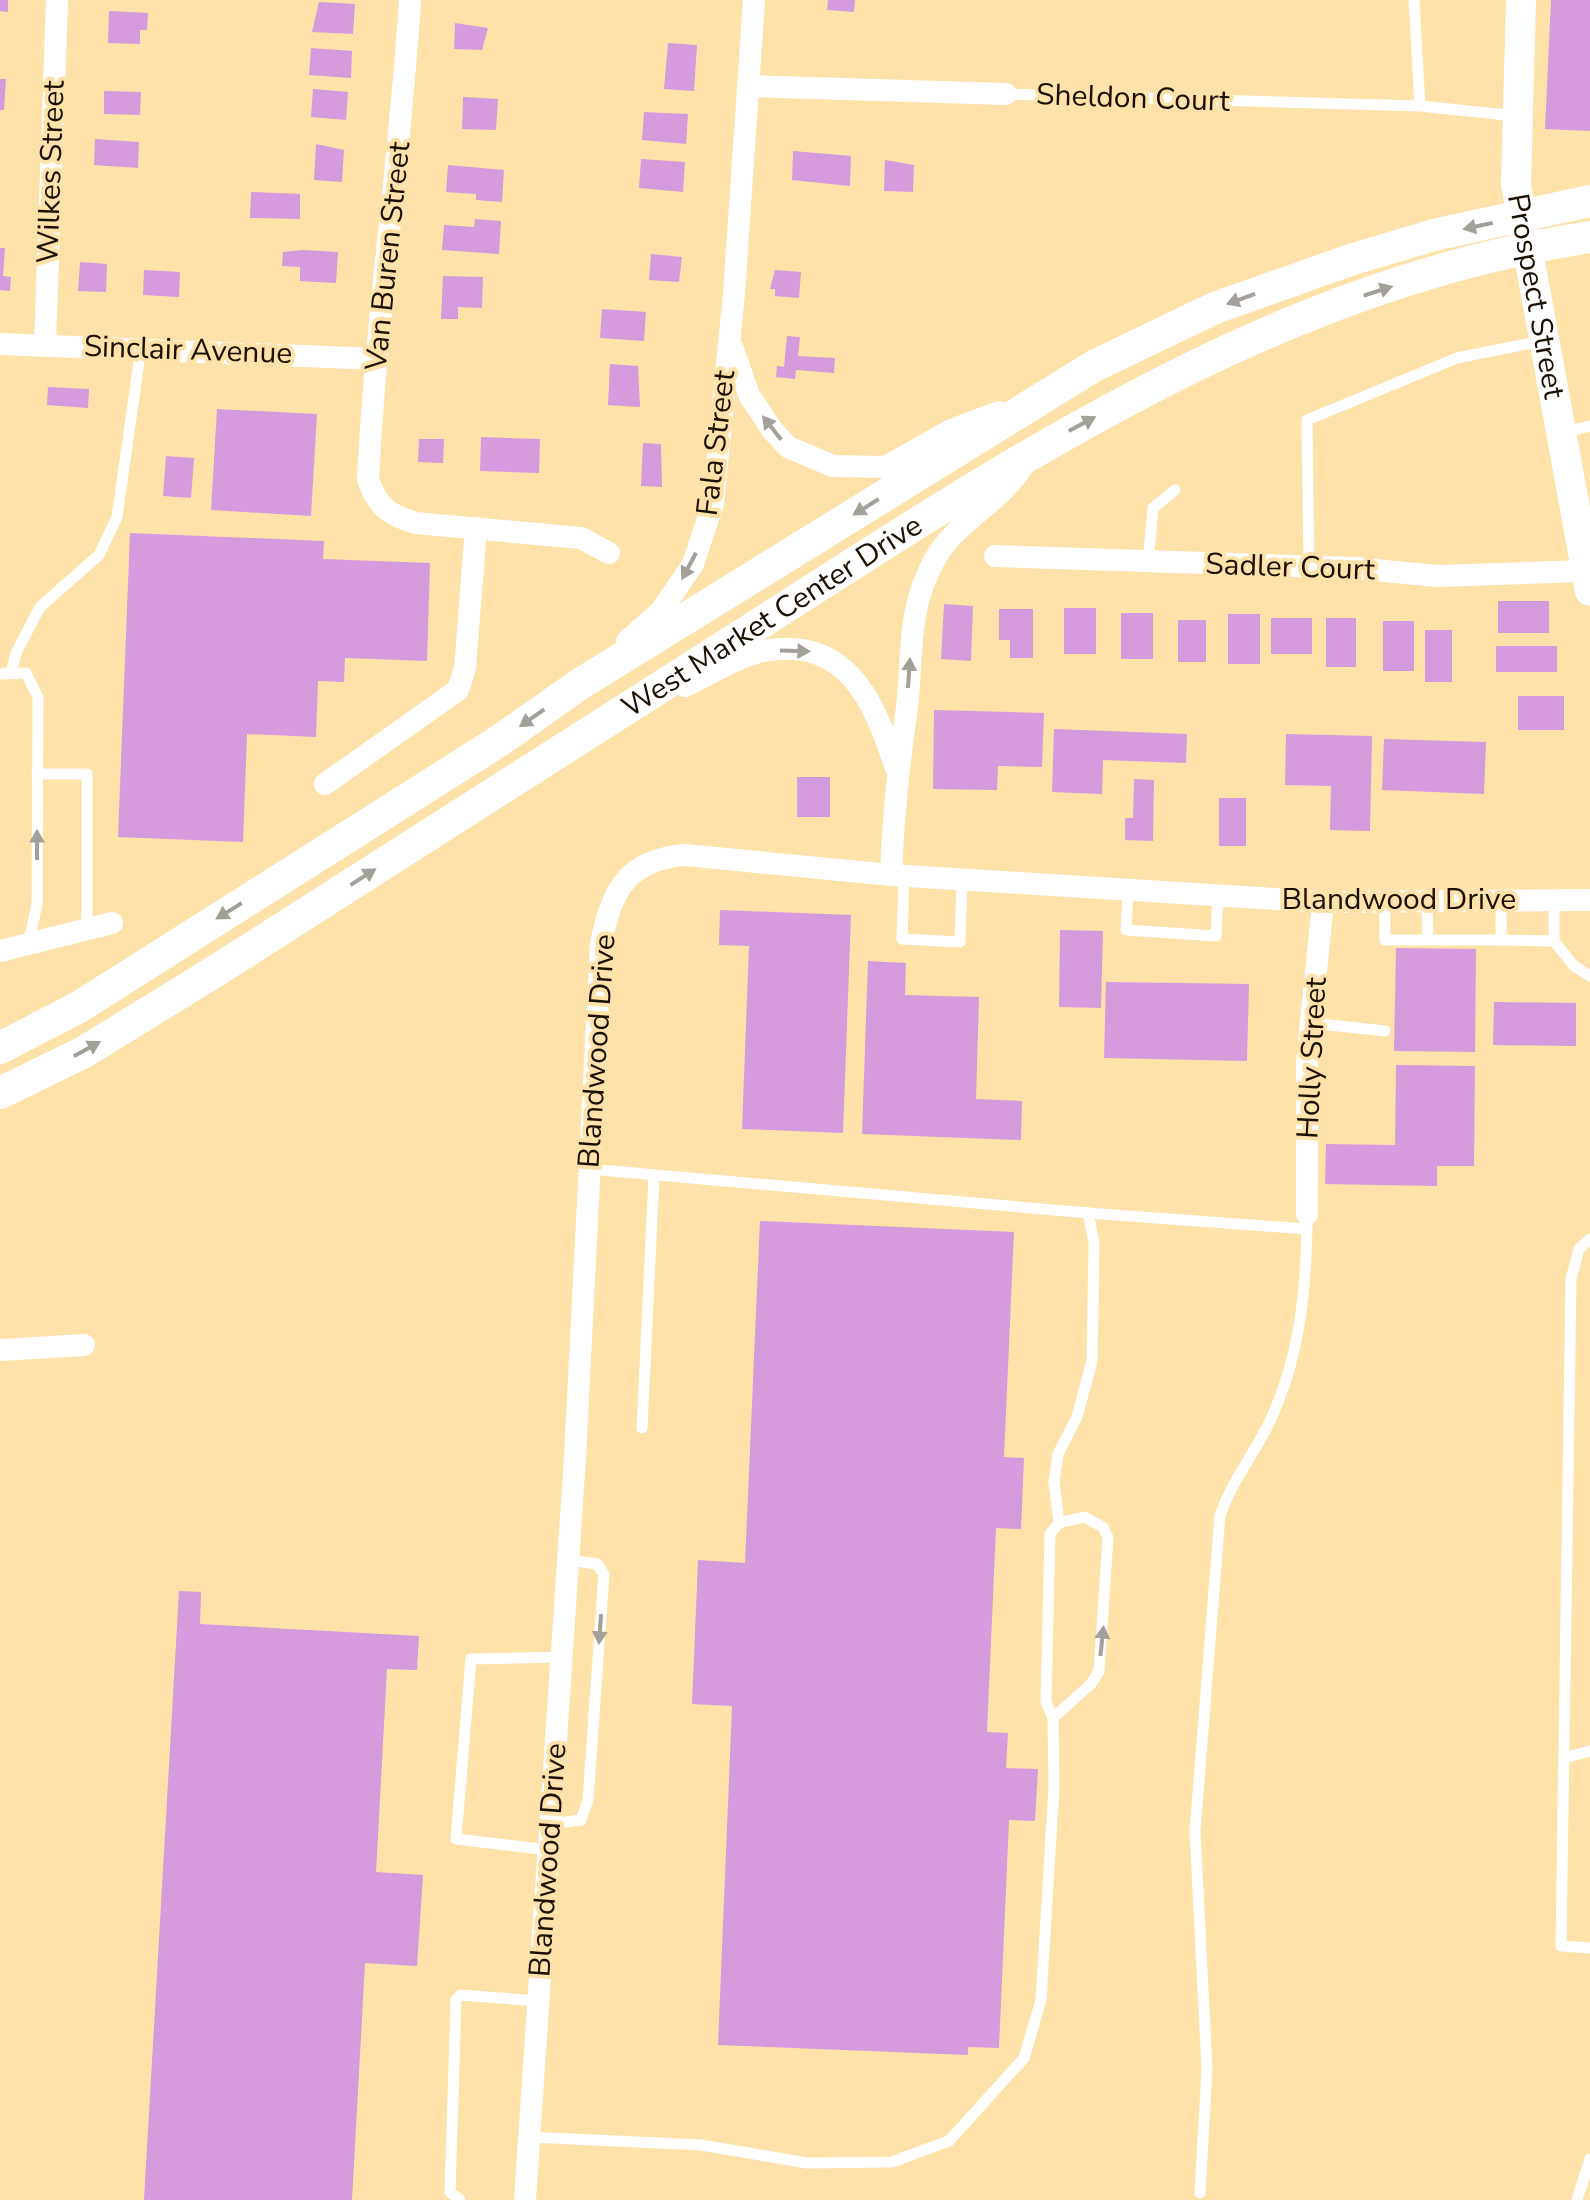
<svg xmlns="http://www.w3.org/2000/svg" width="1590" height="2200" viewBox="0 0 1590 2200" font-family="'Nunito Sans',sans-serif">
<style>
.building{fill:#d69bdd}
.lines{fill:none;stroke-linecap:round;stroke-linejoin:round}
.service{stroke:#fff;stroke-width:11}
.minor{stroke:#fff;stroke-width:22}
.tertiary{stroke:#fff;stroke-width:30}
.secondary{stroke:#fff;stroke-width:32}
.oneway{fill:#a39f99}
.labels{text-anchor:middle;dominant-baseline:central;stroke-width:8;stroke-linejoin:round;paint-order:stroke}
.street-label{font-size:30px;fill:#1a0f00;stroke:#ffe1aa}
</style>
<rect width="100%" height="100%" fill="#ffe1aa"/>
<g class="building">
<polygon points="0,0 8,0 8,12 0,11"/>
<polygon points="828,0 855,0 854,12 827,10"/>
<polygon points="1551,0 1590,0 1590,131 1545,129"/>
<polygon points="319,2 355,4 353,34 312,32"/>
<polygon points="109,11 148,13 147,30 140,30 140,44 108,43"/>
<polygon points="455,23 488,28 482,50 454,49"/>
<polygon points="668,43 697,45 694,91 664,89"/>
<polygon points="311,48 352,51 351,78 309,75"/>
<polygon points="0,79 6,79 4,110 0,110"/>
<polygon points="313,89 348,92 346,120 311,117"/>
<polygon points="104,91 141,92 140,115 104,114"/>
<polygon points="463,97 498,99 496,130 462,129"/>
<polygon points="644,112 688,114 686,144 642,140"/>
<polygon points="95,139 139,142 138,168 94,165"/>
<polygon points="316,144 344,150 342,182 314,180"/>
<polygon points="793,151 851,156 850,186 792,180"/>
<polygon points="641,159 685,162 683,192 639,188"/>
<polygon points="885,160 914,165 913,192 884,191"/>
<polygon points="448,165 504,170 502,202 476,200 476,194 446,192"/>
<polygon points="251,192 300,194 300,219 250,218"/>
<polygon points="475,219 501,221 499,254 442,250 444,225 474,227"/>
<polygon points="0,248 5,248 3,276 11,277 10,291 0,290"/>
<polygon points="303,250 338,252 336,283 300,281 300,267 282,266 283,252"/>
<polygon points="651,254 682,257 679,282 649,280"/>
<polygon points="80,262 107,264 106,292 78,291"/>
<polygon points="144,270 180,272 179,297 143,295"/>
<polygon points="775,270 801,272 799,298 775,296 775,289 770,289"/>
<polygon points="443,276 483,277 482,308 458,307 458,319 441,319"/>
<polygon points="602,309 646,312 644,341 600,338"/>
<polygon points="787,336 800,337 798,356 835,358 834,373 796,370 795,379 776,377 777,366 784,367"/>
<polygon points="610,364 638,366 640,407 608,405"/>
<polygon points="48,387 89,389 88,408 47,405"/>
<polygon points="217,409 317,414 311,516 211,510"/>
<polygon points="481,437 540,439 539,473 480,471"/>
<polygon points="419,439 444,439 443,463 418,462"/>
<polygon points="643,443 661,444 662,487 641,486"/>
<polygon points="166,456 194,458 191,498 163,496"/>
<polygon points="130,533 324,541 323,559 430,563 427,661 345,658 344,682 318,681 316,737 247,734 243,842 118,837"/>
<rect x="1498" y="601" width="51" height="32"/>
<polygon points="944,604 973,606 971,661 941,659"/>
<rect x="1064" y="608" width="32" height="46"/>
<polygon points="999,609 1033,609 1033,658 1010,658 1010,640 999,640"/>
<rect x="1121" y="613" width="32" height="46"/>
<rect x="1228" y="614" width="32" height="50"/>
<rect x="1271" y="618" width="41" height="36"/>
<rect x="1326" y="618" width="30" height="49"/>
<rect x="1178" y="620" width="28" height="42"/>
<rect x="1383" y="621" width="31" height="50"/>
<rect x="1425" y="630" width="27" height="52"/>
<rect x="1496" y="646" width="61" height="26"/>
<rect x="1518" y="696" width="46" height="34"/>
<polygon points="934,710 1044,713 1042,767 998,766 997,790 933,789"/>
<polygon points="1054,729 1187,734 1186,763 1103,760 1102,794 1052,792"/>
<polygon points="1286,734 1372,736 1370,831 1330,830 1331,786 1285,785"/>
<polygon points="1384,739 1486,742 1484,794 1382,790"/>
<rect x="797" y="777" width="33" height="40"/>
<polygon points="1134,779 1154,780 1153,841 1125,840 1125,818 1133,818"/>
<rect x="1219" y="798" width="27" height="48"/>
<polygon points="720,910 851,915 843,1133 742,1129 749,946 719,945"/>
<polygon points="1060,930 1103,931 1101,1008 1059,1007"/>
<polygon points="1396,948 1476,949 1475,1052 1394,1051"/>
<polygon points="868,961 906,963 905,995 979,997 976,1099 1022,1101 1021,1140 862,1134"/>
<polygon points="1106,982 1249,984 1247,1061 1104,1058"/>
<polygon points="1494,1002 1576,1003 1576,1046 1493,1045"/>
<polygon points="1396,1065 1475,1066 1474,1166 1437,1166 1437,1186 1325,1184 1326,1144 1395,1145"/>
<polygon points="760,1221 1014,1232 1004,1457 1024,1458 1021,1529 996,1528 987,1732 1008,1733 1006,1768 1038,1769 1035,1821 1009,1820 999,2048 968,2047 968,2055 718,2045 732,1706 692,1704 698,1560 745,1563"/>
<polygon points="179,1591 201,1592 200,1624 419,1636 417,1670 387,1669 376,1872 423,1875 417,1966 365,1963 352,2200 144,2200"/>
</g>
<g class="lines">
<g class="service">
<polyline points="1414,0 1420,106"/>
<polyline points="1006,94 1420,106 1516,116"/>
<polyline points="1564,432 1590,426"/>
<polyline points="1148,562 1153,508 1175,490"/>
<polyline points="1309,567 1307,420 1457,358 1542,341"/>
<polyline points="11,673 16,653 40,607 99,555 117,517 141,348"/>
<polyline points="0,674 26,673 38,697 37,904 29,942"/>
<polyline points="37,774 87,774 87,929"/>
<polyline points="904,875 902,939 960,942 962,879"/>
<polyline points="1128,890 1126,930 1216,936 1218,895"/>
<polyline points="1427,900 1428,940 1501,940"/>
<polyline points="1501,900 1501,940 1554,941 1554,900"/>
<polyline points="1385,901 1385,940 1428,940"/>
<polyline points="1554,941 1574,966 1590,976"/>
<polyline points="1311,1023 1385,1031"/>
<polyline points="589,1169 1088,1213 1094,1242 1092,1361 1077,1417 1058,1454 1054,1482 1059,1523"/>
<polyline points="1088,1213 1307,1229"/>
<polyline points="1590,1239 1579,1249 1571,1279 1561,1946 1590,1948"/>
<polyline points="642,1428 654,1177"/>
<polyline points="1564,1758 1590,1751"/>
<polyline points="550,1824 581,1820 588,1800 604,1574 597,1564 568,1560"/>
<polyline points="549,1850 456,1839 471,1659 562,1657"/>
<polyline points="529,2137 701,2145 807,2163 892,2162 949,2141 1024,2058 1041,2000 1054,1787 1053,1718 1046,1702 1050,1534 1059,1523 1084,1517 1103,1527 1108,1538 1099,1671 1091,1684 1053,1718"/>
<path d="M1200 2193 1207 2069 1195 1831 1220 1515C1232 1483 1244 1468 1260 1440 1299 1372 1307 1291 1307 1214"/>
<polyline points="460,2200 450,2192 456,2000 461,1995 538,2001"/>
<polyline points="1577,2200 1590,2159"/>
</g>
<g class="minor">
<path d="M410 0C400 160 376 319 368 479 377 506 388 515 416 523L581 538 609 553"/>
<polyline points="749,86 1006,94"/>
<polyline points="0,344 377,359"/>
<polyline points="45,345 57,0"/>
<polyline points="733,349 749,395 773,431 788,447 833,466 885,467 951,430 999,412"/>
<polyline points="995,556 1354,568 1437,576 1586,571"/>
<polyline points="627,641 661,611 693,564 713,504 734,294 754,0"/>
<path d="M685 686C709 675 738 656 764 651 846 636 874 700 895 766"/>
<polyline points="325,784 458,690 465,668 476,528"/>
<path d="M891 875C893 820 898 769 906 715 914 657 905 613 935 559 957 520 1000 503 1023 466"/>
<polyline points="0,951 112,923"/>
<polyline points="1307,1214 1307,1062 1323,902"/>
<polyline points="0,1350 84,1345"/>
<path d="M525 2200 575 1458 601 943C612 891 626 860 685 855L891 875 1323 902 1590 900"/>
</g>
<path class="tertiary" id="s1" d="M1521 0 1516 185 1590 591"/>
<g class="secondary">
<polyline points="0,1048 79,1007 499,741 580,684 1094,366 1215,308 1353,259 1434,235 1590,201"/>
<path id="s2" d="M0 1093 84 1052 214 972C394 857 573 743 753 628 1013 461 1278 284 1590 237"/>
</g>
</g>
<defs><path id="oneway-solid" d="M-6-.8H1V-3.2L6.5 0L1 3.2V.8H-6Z" transform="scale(2.5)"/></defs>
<g class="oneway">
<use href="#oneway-solid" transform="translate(1478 226) rotate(168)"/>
<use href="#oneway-solid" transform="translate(1378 291) rotate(-18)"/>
<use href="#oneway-solid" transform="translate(1241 299) rotate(160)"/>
<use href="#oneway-solid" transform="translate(1082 424) rotate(-28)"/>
<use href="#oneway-solid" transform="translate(772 428) rotate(-128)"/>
<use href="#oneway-solid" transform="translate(866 507) rotate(148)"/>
<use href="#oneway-solid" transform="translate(689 566) rotate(118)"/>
<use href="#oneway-solid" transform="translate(795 651) rotate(2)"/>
<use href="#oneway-solid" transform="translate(909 673) rotate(-86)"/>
<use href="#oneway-solid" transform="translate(532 718) rotate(145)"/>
<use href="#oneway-solid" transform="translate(37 845) rotate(-90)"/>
<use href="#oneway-solid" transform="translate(363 877) rotate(-33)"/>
<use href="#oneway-solid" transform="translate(229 911) rotate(148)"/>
<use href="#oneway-solid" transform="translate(87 1049) rotate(-29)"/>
<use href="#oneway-solid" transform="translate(600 1629) rotate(94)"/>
<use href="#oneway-solid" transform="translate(1102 1641) rotate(-84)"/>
</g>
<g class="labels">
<g class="street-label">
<text transform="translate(1133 98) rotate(2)">Sheldon Court</text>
<text transform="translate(51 172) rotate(-88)">Wilkes Street</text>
<text transform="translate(388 256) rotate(-84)">Van Buren Street</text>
<text stroke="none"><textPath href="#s1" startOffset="298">Prospect Street</textPath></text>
<text transform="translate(188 350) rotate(2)">Sinclair Avenue</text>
<text transform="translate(716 443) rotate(-83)">Fala Street</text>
<text transform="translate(1290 567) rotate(2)">Sadler Court</text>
<text stroke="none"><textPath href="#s2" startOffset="908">West Market Center Drive</textPath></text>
<text x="1399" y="899">Blandwood Drive</text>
<text transform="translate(597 1051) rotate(-86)">Blandwood Drive</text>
<text transform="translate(1312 1058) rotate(-87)">Holly Street</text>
<text transform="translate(548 1860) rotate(-86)">Blandwood Drive</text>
</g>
</g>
</svg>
